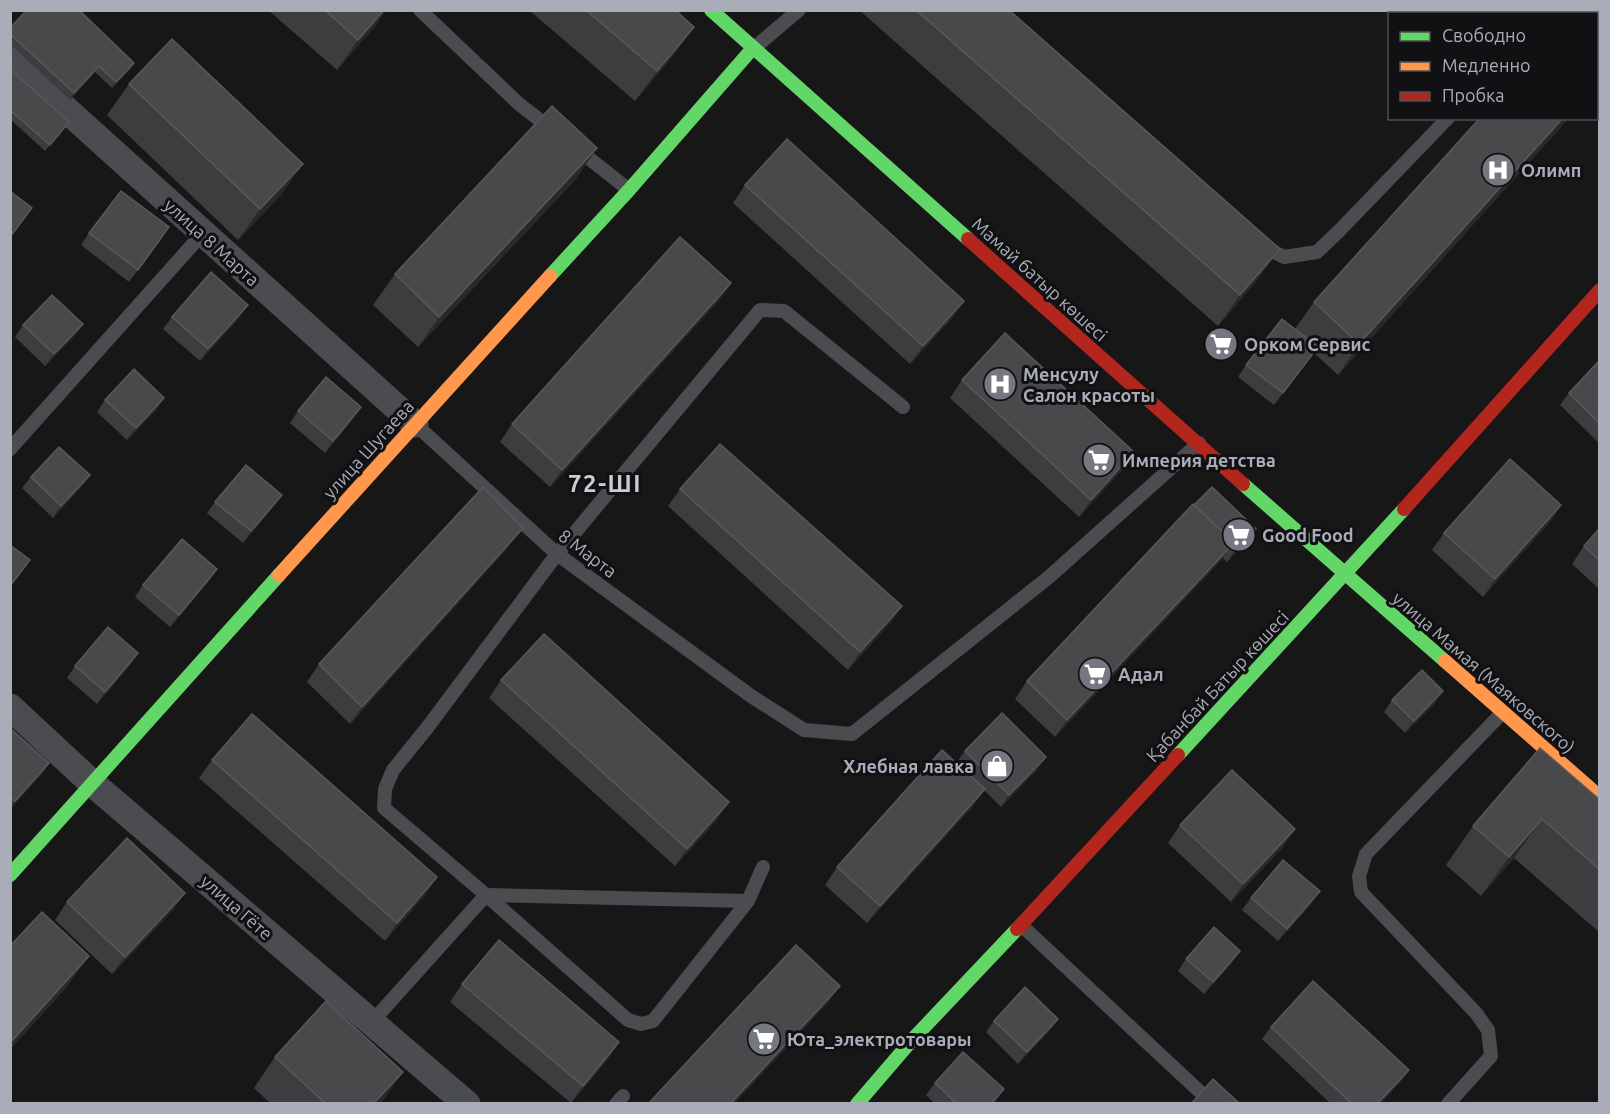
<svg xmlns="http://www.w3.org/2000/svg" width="1610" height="1114" viewBox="0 0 1610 1114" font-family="Ubuntu,sans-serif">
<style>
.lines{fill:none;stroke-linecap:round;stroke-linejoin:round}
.lane{stroke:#4b4c50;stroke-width:14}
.street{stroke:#4b4c50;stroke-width:27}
.fast{stroke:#63d668;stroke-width:14}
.slow{stroke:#ff974d;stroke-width:14}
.jam{stroke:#b3261e;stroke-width:14}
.wall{fill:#3d3d3f}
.shaded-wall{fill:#29292a}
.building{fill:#49494c;stroke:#58595d;stroke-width:1.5}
.labels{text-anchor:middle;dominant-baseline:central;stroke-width:6;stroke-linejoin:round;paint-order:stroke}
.poi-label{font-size:18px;font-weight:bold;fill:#a8adb8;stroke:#111113;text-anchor:start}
.street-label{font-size:18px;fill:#a8adb8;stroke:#111113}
.district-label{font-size:24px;font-weight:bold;letter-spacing:1.5px;fill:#c9ccd4;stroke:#111113}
</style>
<rect width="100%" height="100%" fill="#171717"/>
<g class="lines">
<g class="lane">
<polyline points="420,10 519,104 554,131"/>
<polyline points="1548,14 1551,10"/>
<polyline points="754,48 799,10"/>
<polyline points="576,148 629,190"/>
<polyline points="1260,245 1284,257 1317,252 1339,231 1448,118"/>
<polyline points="415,424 557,554 751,696 804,730 852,734 1049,577 1199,443"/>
<polyline points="10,449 203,233"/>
<polyline points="748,901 486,895 628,1020 641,1024 653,1021 748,901 763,867"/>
<polyline points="1021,925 1213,1104"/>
<polyline points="371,1023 486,895 384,808 385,789 393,770 427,728 557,554 760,310 784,311 903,407"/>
<polyline points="616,1104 623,1096"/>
<polyline points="1448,1104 1491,1056 1488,1030 1476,1013 1361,892 1359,876 1366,854 1503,712"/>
</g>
<g class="street">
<polyline points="10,59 415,424"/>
<polyline points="10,707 93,784 467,1104"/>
</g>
<g class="fast">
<polyline points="711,10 968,239"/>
<polyline points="550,276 629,190 753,48"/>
<polyline points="1243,484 1445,661"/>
<polyline points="1178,755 1404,509"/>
<polyline points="10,875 279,575"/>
<polyline points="857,1104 912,1040 1017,929"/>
</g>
<g class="slow">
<polyline points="279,575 550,276"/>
<polyline points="1445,661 1600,797"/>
</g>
<g class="jam">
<polyline points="968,239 1243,484"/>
<polyline points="1404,509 1600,290"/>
<polyline points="1017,929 1178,755"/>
</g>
</g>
<g class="wall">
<polygon points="268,10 386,10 375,26 337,70"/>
<polygon points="529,10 675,10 694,27 672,57 635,101"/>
<polygon points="859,10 1009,10 1258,279 1218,326"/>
<polygon points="10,28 134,63 130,69 112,88 95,72 70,100 10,44"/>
<polygon points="10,69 69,122 45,151 10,119"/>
<polygon points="129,84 281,195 238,240 107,115"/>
<polygon points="1569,118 1338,375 1314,353 1274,405 1238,377 1246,365 1295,329 1314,302"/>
<polygon points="576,179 418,347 373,305 395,274"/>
<polygon points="745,185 964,301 952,318 910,364 733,203"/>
<polygon points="169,227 129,282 81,245 89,233"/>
<polygon points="731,283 719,300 550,487 500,442 512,424"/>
<polygon points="172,317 240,317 200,361 163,329"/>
<polygon points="83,324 74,336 45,366 15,337 23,325"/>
<polygon points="1599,361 1599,443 1560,405 1569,393"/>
<polygon points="962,380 1134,452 1122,470 1079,517 950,398"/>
<polygon points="164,398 156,410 127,440 97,412 105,400"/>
<polygon points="298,411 353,419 325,453 290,423"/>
<polygon points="90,475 81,487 53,518 22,488 31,477"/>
<polygon points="680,489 902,606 890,623 848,670 668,506"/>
<polygon points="215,502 273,507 243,543 207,513"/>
<polygon points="1193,504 1247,541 1227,562 1223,558 1055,737 1015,699 1027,681"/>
<polygon points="1561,505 1549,523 1483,597 1432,550 1444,533"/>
<polygon points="1599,529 1599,589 1572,564 1584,546"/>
<polygon points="510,545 350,724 307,682 319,664"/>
<polygon points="209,581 170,627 135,597 143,585"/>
<polygon points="138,653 130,665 97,704 67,678 75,666"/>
<polygon points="501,680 717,820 675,866 489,698"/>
<polygon points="1392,700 1435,703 1405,733 1384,712"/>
<polygon points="10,728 49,763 41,775 10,809"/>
<polygon points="965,751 1038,769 1001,807 984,790 973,806 867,923 825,885 837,867 956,763"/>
<polygon points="212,760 437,877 425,895 385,941 199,778"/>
<polygon points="1599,799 1599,932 1514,858 1481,896 1446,865 1473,826"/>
<polygon points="1180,825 1283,847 1231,902 1168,843"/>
<polygon points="185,893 173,910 112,974 55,920 67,902"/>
<polygon points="1251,898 1312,903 1278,941 1242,910"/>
<polygon points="1186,959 1232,963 1204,994 1178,971"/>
<polygon points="462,984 619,1042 607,1060 571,1103 450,1002"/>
<polygon points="1058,1019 1049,1031 1018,1064 986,1032 994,1021"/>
<polygon points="1271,1027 1409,1070 1400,1082 1380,1104 1331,1104 1262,1039"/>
<polygon points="275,1057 403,1072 380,1104 271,1104 254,1088"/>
<polygon points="935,1083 995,1101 993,1104 935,1104 926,1095"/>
</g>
<g class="shaded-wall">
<polygon points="384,10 386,10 375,26 337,70 358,40"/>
<polygon points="694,27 672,57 635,101 657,71"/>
<polygon points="134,63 130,69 112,88 116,82"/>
<polygon points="99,66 95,72 70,100 74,93"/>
<polygon points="1599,78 1599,85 1596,88 1596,81"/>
<polygon points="1563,118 1569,118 1338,375 1359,344"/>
<polygon points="69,122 65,128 45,151 50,145"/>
<polygon points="597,148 576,179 418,347 439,317"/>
<polygon points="303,164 281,195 238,240 260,209"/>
<polygon points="1280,249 1258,279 1218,326 1240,295"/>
<polygon points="731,283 719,300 550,487 562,470"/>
<polygon points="964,301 952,318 910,364 923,346"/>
<polygon points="248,305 240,317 200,361 208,349"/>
<polygon points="83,324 74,336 45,366 54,354"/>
<polygon points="164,398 156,410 127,440 136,428"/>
<polygon points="361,407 353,419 325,453 333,441"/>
<polygon points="1134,452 1122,470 1079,517 1091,500"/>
<polygon points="90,475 81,487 53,518 61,506"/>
<polygon points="282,495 273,507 243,543 251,531"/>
<polygon points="1561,505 1549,523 1483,597 1495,579"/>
<polygon points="523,528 510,545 350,724 362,707"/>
<polygon points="1256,529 1247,541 1227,562 1235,550"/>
<polygon points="1234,543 1221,560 1055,737 1067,720"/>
<polygon points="217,569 209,581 170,627 179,615"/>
<polygon points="902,606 890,623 848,670 860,652"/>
<polygon points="138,653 130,665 97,704 105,692"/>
<polygon points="1443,691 1435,703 1405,733 1414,721"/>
<polygon points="1046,757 1038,769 1001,807 1009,795"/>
<polygon points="49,763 41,775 10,809 15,801"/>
<polygon points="985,789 973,806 867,923 880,906"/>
<polygon points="729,802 717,820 675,866 687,849"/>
<polygon points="1542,819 1514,858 1481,896 1509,857"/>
<polygon points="1295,829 1283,847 1231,902 1243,884"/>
<polygon points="437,877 425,895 385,941 397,923"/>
<polygon points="1320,891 1312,903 1278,941 1287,929"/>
<polygon points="185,893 173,910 112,974 125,957"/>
<polygon points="1240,951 1232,963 1204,994 1213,982"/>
<polygon points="89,956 67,987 10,1050 10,1043"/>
<polygon points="840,986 828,1003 734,1104 730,1104"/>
<polygon points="1058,1019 1049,1031 1018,1064 1027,1052"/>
<polygon points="619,1042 607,1060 571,1103 583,1086"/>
<polygon points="1409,1070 1400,1082 1380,1104 1377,1104"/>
<polygon points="403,1072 380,1104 373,1104"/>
<polygon points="1004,1089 993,1104 991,1104"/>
</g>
<g class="building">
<polygon points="27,10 79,10 134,63 116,82 99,66 74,93 10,34 10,28"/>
<polygon points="325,10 384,10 358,40"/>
<polygon points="586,10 675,10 694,27 657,71"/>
<polygon points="916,10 1009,10 1280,249 1240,295"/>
<polygon points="1578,10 1599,10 1599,78 1596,81 1596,14 1575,14"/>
<polygon points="172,39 303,164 260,209 129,84"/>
<polygon points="10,69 69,122 50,145 10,110"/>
<polygon points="552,106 597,148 439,317 395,274"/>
<polygon points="1480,118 1563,118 1359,344 1314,302"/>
<polygon points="787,139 964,301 923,346 745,185"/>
<polygon points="10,191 32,208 10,237"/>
<polygon points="121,191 169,227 138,270 89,233"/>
<polygon points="680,237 731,283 562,470 512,424"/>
<polygon points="211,272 248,305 208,349 172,317"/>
<polygon points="52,295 83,324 54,354 23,325"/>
<polygon points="1282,319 1318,347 1283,393 1246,365"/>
<polygon points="1005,333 1134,452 1091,500 962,380"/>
<polygon points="1599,361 1599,423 1569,393"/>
<polygon points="134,369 164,398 136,428 105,400"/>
<polygon points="326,377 361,407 333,441 298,411"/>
<polygon points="720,444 902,606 860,652 680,489"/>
<polygon points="59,447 90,475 61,506 31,477"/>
<polygon points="1510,459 1561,505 1495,579 1444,533"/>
<polygon points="246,465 282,495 251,531 215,502"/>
<polygon points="483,487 523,528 362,707 319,664"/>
<polygon points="1212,487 1256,529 1235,550 1231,546 1234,543 1194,505"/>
<polygon points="1193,504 1234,543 1067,720 1027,681"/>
<polygon points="1599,529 1599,560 1584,546"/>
<polygon points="182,539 217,569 179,615 143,585"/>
<polygon points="10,545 30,560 10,586"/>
<polygon points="108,627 138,653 105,692 75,666"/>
<polygon points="544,634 729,802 687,849 501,680"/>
<polygon points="1422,670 1443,691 1414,721 1392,700"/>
<polygon points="1002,713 1046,757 1009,795 965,751"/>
<polygon points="252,714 437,877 397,923 212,760"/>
<polygon points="10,728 49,763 15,801 10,797"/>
<polygon points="1540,748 1599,799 1599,869 1542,819 1509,857 1473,826"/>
<polygon points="942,750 985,789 880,906 837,867"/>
<polygon points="1232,770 1295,829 1243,884 1180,825"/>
<polygon points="127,838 185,893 125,957 67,902"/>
<polygon points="1283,860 1320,891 1287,929 1251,898"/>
<polygon points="42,912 89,956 10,1043 10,946"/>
<polygon points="1214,927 1240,951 1213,982 1186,959"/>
<polygon points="499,940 619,1042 583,1086 462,984"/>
<polygon points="796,945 840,986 730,1104 648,1104"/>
<polygon points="1313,981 1409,1070 1377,1104 1352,1104 1271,1027"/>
<polygon points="1025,987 1058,1019 1027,1052 994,1021"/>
<polygon points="326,1001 403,1072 373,1104 326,1104 275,1057"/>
<polygon points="963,1052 1004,1089 991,1104 957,1104 935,1083"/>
<polygon points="1213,1079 1240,1104 1191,1104"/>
</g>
<defs>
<g id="hospital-disc" transform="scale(1.725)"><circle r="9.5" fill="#757880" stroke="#111113"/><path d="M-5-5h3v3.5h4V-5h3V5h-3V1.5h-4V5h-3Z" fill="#fff"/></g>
<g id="supermarket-disc" transform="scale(1.725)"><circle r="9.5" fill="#757880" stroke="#111113"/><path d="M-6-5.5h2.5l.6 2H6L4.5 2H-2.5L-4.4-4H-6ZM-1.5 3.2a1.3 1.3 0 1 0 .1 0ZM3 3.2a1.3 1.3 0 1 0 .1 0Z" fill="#fff"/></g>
<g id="shop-disc" transform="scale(1.725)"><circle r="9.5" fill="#757880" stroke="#111113"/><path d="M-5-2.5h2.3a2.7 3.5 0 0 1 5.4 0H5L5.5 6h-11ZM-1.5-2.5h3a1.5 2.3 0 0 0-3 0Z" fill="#fff"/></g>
</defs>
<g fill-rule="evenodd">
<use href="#hospital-disc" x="1498" y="170"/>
<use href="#supermarket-disc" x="1221" y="344"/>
<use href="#hospital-disc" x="1000" y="384"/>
<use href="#supermarket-disc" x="1099" y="460"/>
<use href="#supermarket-disc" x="1239" y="535"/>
<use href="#supermarket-disc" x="1095" y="674"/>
<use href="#shop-disc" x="997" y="766"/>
<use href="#supermarket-disc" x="764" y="1039"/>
</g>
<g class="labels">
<g class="poi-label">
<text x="1521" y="170">Олимп</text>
<text x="1244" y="344">Орком Сервис</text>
<text x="1023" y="374">Менсулу<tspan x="1023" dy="21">Салон красоты</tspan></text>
<text x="1122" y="460">Империя детства</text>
<text x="1262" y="535">Good Food</text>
<text x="1118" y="674">Адал</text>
<text x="974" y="766" text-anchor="end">Хлебная лавка</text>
<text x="787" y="1039">Юта_электротовары</text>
</g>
<g class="street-label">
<text transform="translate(212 242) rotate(42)">улица 8 Марта</text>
<text transform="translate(1040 279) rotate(42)">Мамай батыр көшесі</text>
<text transform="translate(368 449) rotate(-48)">улица Шугаева</text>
<text transform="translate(588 553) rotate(37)">8 Марта</text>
<text transform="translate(1484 672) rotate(41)">улица Мамая (Маяковского)</text>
<text transform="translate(1217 686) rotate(-47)">Қабанбай Батыр көшесі</text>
<text transform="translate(237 907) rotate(41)">улица Гёте</text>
</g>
<g class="district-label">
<text x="605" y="483">72-ШІ</text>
</g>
</g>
<rect width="1610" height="1114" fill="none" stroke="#a8adb8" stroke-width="24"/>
<rect x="1388" y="12" width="210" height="108" fill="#111113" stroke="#4d4f55" stroke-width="1.5"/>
<rect x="1400" y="32" width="30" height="9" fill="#63d668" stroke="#4d4f55" stroke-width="1.5"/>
<text x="1442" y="42" font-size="18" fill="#a8adb8">Свободно</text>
<rect x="1400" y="62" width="30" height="9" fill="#ff974d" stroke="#4d4f55" stroke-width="1.5"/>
<text x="1442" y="72" font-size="18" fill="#a8adb8">Медленно</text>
<rect x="1400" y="92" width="30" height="9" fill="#b3261e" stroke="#4d4f55" stroke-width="1.5"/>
<text x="1442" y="102" font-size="18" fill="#a8adb8">Пробка</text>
</svg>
